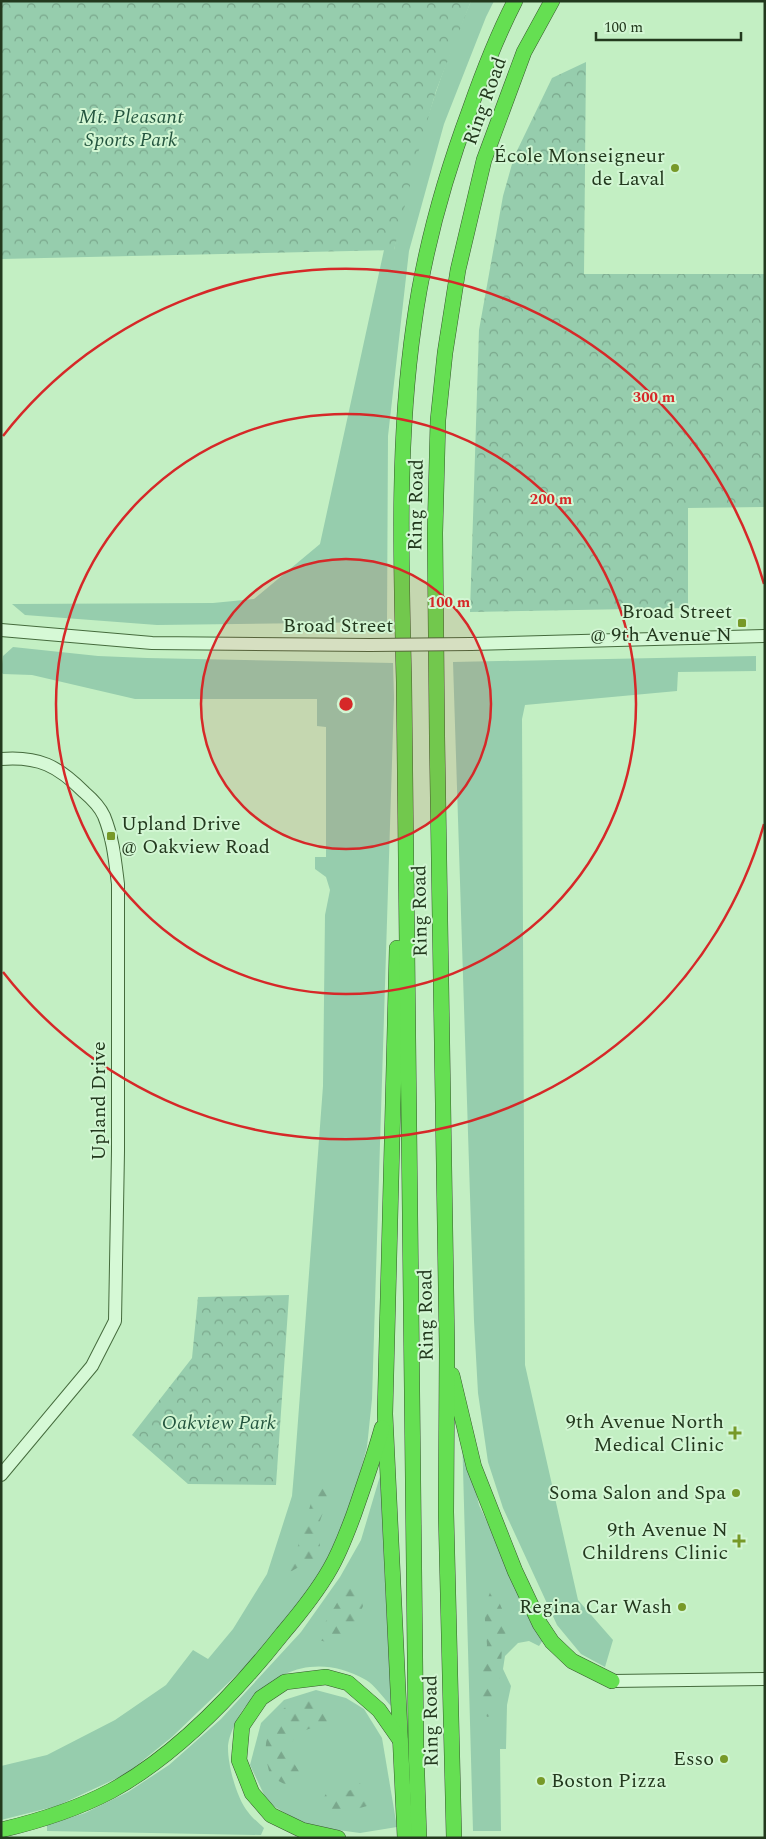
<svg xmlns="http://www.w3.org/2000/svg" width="766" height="1839" viewBox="0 0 766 1839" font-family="Spectral,serif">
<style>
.green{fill:#96cdad}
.forest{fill:url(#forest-firs)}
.park{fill:url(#park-crowns)}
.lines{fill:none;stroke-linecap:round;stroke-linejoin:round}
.secondary-casing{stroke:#456b3d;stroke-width:14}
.highway-casing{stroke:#37572e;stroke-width:16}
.secondary{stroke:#d6f9d6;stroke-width:12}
.highway{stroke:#65df52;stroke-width:15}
.secondary-bridge-casing{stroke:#456b3d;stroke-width:14;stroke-linecap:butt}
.secondary-bridge{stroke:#d6f9d6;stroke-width:12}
.ring{fill:none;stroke:#d62828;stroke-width:2.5}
.poi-dot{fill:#779928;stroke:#d2f6d3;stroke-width:2}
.labels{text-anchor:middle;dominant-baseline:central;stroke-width:4;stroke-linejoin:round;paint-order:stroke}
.street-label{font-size:20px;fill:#23391e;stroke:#d2f6d3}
.park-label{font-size:20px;font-style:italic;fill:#24553f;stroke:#d2f6d3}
.poi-label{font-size:20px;fill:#23391e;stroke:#d2f6d3;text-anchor:end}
.centre{fill:#d62828;stroke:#d2f6d3;stroke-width:2.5}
.ring-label{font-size:15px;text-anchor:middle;font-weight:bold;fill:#d62828;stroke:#d2f6d3;stroke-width:4;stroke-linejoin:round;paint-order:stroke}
</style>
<defs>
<pattern id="forest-firs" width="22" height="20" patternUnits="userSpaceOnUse" patternTransform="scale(1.25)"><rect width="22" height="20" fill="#96cdad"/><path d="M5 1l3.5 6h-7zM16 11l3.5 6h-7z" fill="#7aa78c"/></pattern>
<pattern id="park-crowns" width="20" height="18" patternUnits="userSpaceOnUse" patternTransform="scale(1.25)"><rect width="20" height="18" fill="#96cdad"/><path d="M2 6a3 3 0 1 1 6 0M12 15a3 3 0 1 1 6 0" fill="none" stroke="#7aa78c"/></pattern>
</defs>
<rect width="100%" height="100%" fill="#c3efc3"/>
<g class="green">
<path d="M471 1H494L486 17 444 124 409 251 388 436 387 622 157 625 25 615 12 604 213 603 254 599 320 544 384 250H394C410 166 437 80 471 1Z"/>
<polygon points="13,647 98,656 147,658 393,663 394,698 372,1399 367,1447 347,1521 309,1592 252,1660 172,1737 126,1774 57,1806 1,1820 1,1766 47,1755 115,1720 166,1685 193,1650 208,1659 233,1629 267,1574 292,1496 295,1461 323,1086 325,915 330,890 326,877 315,869 315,857 326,857 326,727 317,726 317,699 135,699 32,675 3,674 1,672 3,656"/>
<polygon points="756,656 756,671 678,672 677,691 525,705 522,719 525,1365 578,1600 613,1640 605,1667 581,1654 557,1625 503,1508 488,1462 478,1393 474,1321 453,662"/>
<polygon points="462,1432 479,1505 543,1640 539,1646 529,1641 518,1643 505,1656 503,1669 511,1686 507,1705 506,1749 500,1749 501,1831 473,1831"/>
<path d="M383 1466 384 1563 392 1707C384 1699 375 1685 366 1680 320 1654 277 1667 245 1707 238 1716 228 1736 228 1748 228 1766 237 1799 248 1812 252 1818 259 1823 264 1828L261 1835 47 1831V1825L85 1813 128 1792 169 1765 221 1719 301 1632 340 1577 361 1540Z"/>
<polygon points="316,1690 346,1698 364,1709 382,1738 397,1827 360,1833 308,1826 268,1803 250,1765 261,1723 284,1700"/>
</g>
<g class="forest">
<polygon points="330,1474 330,1493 316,1532 320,1545 318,1556 290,1572 318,1480"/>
<polygon points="348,1585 358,1590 363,1606 350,1636 330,1643 315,1639"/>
<polygon points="491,1590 494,1590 508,1623 502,1649 500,1678 495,1682 496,1714 487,1717 482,1704 482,1674 487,1645 484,1608"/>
<path d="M294 1701C313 1701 319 1699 333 1712L330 1721 298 1733 290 1745 292 1760 300 1773V1777L290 1787 271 1777C260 1747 266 1718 294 1701Z"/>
<polygon points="358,1782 366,1788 371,1796 367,1806 349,1811 331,1809 323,1799 327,1792 340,1791 343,1793 353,1789"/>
</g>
<g class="park">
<polygon points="1,1 471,1 436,91 418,153 394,250 1,259"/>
<polygon points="586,62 584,274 765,274 765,507 688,508 688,608 470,612 479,330 503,196 514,157 552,78"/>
<polygon points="289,1295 276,1485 188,1484 132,1435 192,1358 198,1297"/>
</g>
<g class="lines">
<g class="secondary-casing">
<g id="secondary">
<polyline points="1,630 152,643 370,645"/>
<polyline points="471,644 765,636"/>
<path d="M1 759C39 756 58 766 84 792 91 798 100 807 104 816 113 838 115 860 118 884V1151L115 1321 92 1366 1 1475"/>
<polyline points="612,1681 765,1679"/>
</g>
</g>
<g class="highway-casing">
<g id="highway">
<polyline points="397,948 385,1414 405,1838"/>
<polyline points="452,1375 474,1467 515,1571 540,1624 552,1642 572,1661 612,1681"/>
<path d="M1 1830C39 1821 77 1809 111 1791 177 1755 237 1691 283 1633 300 1613 317 1592 330 1569 340 1552 347 1533 354 1514 364 1485 374 1457 382 1428"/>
<polyline points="338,1838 302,1830 271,1815 252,1793 239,1760 242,1726 261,1698 285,1682 326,1677 348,1683 379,1710 400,1740"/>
<path d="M419 1838 416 1745 404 682C401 563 397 442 414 324 424 250 444 179 470 109 483 72 497 36 515 1"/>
<polyline points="454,1838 446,1512 447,1349 437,736 435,533 438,420 445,353 458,270 484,160 524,52 552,1"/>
</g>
</g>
<use href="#secondary" class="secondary"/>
<use href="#highway" class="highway"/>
<g class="secondary-bridge-casing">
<polyline id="secondary-bridge" points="370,645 471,644"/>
</g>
<use href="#secondary-bridge" class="secondary-bridge"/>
</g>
<circle cx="346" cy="704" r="145" fill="#d62828" fill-opacity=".12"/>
<g class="ring">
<circle cx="346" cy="704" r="145"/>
<circle cx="346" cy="704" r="290"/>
<path d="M764 824A435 435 0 0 1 3 972M3 436A435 435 0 0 1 764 584"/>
</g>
<g class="poi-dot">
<circle cx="675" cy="168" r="5"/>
<rect x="737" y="618" width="10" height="10" rx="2.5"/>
<rect x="106" y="831" width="10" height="10" rx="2.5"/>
<path d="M732.5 1425.5h5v5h5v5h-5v5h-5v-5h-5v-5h5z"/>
<circle cx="736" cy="1493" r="5"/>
<path d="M736.5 1533.5h5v5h5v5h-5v5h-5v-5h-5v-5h5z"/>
<circle cx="682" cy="1607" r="5"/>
<circle cx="724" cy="1759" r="5"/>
<circle cx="541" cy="1781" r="5"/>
</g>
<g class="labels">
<g class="street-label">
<text transform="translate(485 101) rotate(-70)">Ring Road</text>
<text transform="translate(416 505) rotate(-89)">Ring Road</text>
<text x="338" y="626">Broad Street</text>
<text transform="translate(420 911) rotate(-91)">Ring Road</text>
<text transform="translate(99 1101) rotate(-90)">Upland Drive</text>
<text transform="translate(426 1315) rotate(-91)">Ring Road</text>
<text transform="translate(431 1721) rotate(-91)">Ring Road</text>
</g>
<g class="park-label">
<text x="131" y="117">Mt. Pleasant<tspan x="131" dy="23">Sports Park</tspan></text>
<text x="219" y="1423">Oakview Park</text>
</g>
<g class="poi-label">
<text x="665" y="156">École Monseigneur<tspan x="665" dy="23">de Laval</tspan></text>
<text x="732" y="612">Broad Street<tspan x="732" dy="23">@ 9th Avenue N</tspan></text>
<text x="121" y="824" text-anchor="start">Upland Drive<tspan x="121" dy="23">@ Oakview Road</tspan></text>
<text x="724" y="1422">9th Avenue North<tspan x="724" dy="23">Medical Clinic</tspan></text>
<text x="726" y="1493">Soma Salon and Spa</text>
<text x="728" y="1530">9th Avenue N<tspan x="728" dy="23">Childrens Clinic</tspan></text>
<text x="672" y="1607">Regina Car Wash</text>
<text x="714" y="1759">Esso</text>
<text x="551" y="1781" text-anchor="start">Boston Pizza</text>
</g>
</g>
<circle cx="346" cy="704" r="8" class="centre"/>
<g class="ring-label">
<text x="654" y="402">300 m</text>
<text x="551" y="504">200 m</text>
<text x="449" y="607">100 m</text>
</g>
<rect width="766" height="1839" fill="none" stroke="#23391e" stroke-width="5"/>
<path d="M596 32v8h145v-8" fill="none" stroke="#23391e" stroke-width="2.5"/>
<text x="604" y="32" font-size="15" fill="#23391e" stroke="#d2f6d3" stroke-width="4" paint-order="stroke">100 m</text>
</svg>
